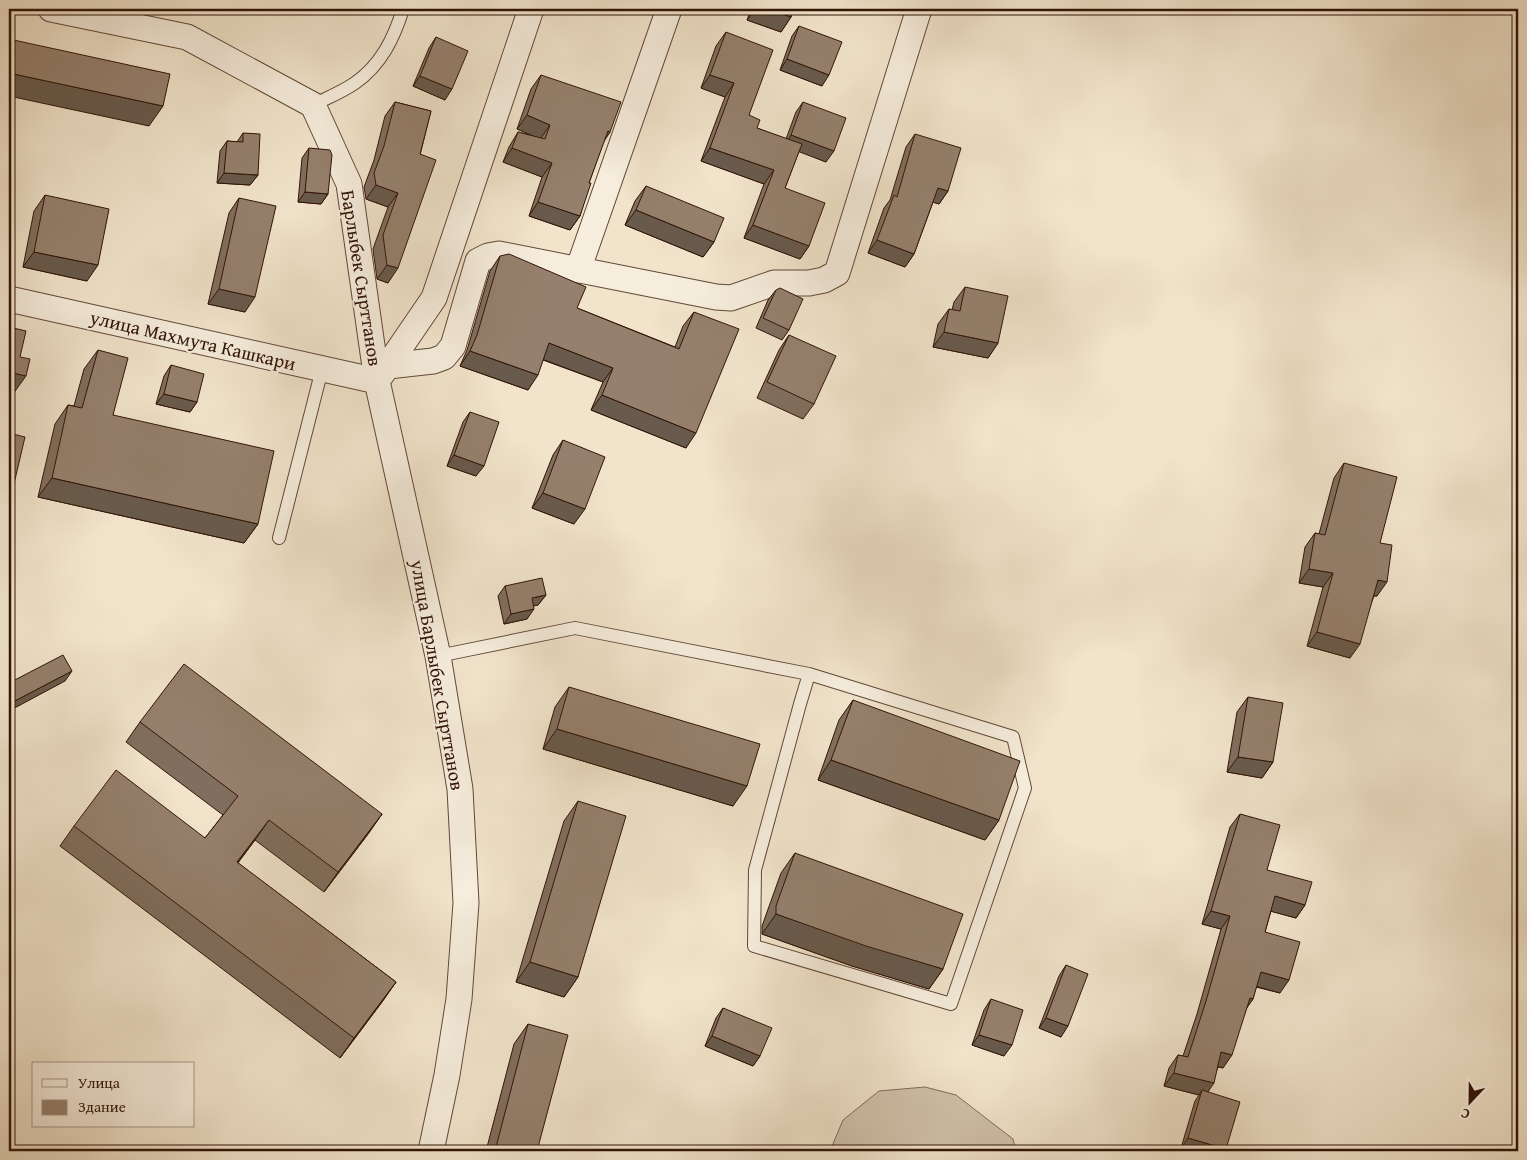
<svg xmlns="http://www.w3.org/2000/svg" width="1527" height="1160" viewBox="0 0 1527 1160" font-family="'Gentium Book Plus',serif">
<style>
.pitch{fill:#d0c1aa;stroke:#806a58}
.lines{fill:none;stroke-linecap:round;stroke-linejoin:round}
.lane-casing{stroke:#614838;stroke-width:14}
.street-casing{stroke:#614838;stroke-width:27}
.lane{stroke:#f6eddd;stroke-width:12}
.street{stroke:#f6eddd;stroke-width:25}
.wall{fill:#806e5e;stroke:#311407}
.shaded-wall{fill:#685a4c;stroke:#311407}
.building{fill:#95806d;stroke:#311407}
.labels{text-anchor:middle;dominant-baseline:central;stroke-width:4;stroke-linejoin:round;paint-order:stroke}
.street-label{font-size:19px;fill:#311407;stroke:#f6eddd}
</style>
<rect width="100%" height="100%" fill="#f1e4cb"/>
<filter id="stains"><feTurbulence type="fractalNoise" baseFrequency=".004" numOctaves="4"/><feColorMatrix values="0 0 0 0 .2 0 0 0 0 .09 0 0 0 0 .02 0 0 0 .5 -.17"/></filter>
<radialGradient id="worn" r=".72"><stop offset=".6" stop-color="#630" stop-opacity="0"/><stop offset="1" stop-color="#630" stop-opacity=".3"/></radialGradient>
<polygon class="pitch" points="925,1087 956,1095 1013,1139 1016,1151 830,1151 843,1120 879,1091"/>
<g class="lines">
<g class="lane-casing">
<g id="lane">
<path d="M313 105C327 98 342 92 355 83 381 65 394 38 403 9"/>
<polyline points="279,538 322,369"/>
<polyline points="438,656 575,628 809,674 1013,737 1025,788 951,1004 754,946 755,870 800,704 809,674"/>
</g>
</g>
<g class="street-casing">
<g id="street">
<polyline points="51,9 187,37 313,105 349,184 377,381 438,656 460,789 466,903 459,999 447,1075 431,1151"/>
<polyline points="578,270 669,9"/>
<polyline points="9,299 377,381"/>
<polyline points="388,366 433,361 444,357 453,346 478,261 488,256 499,254 716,297 731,298 774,283 809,283 824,280 837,273 919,9"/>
<polyline points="382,374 434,298 531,9"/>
</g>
</g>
<use href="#lane" class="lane"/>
<use href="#street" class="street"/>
</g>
<g class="wall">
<polygon points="751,9 794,9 791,17 781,32 747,20"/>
<polygon points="799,26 822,86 780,70 792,36"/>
<polygon points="726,32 749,115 757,128 786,139 796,112 803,102 826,162 799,151 785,188 809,246 800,259 744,238 764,184 701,161 725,97 701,88 716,46"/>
<polygon points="436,37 445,100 413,86 429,48"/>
<polygon points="541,75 610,132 604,140 589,183 580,216 570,230 529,216 542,177 503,162 509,147 518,132 534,136 517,129 531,89"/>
<polygon points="395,102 431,111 388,283 377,279 373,249 388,207 366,199 364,187 374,160 385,116"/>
<polygon points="243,133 258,175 250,185 217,183 220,151 227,141 237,142"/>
<polygon points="915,134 948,191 939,204 933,202 914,254 905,267 868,253 884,208 890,200 906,147"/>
<polygon points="309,148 328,194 321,204 298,202 302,158"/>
<polygon points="646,186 714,242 703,257 625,225 635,201"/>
<polygon points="45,195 87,281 23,267 34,211"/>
<polygon points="239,198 245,312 208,304 229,213"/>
<polygon points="500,256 577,308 675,347 683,326 694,312 686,448 591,410 603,382 543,360 528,390 460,366 467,350 490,271"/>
<polygon points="965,287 998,343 988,358 933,347 938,324 949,309 952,310 954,302"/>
<polygon points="776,290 789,330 782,340 756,328 768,300"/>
<polygon points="789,335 814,404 803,419 757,398 779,350"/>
<polygon points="98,350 113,415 258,524 244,543 38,497 55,424 68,405 74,406 84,369"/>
<polygon points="171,365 197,402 190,412 156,404 164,376"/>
<polygon points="470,412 476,476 447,466 463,422"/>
<polygon points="563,440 574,524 532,508 553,455"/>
<polygon points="1344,463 1380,543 1377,596 1374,596 1350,658 1307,646 1323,587 1299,583 1305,547 1315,533 1319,534 1334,478"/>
<polygon points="505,586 546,595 538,605 533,606 527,619 504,624 498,596"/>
<polygon points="569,687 733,806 543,749 555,707"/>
<polygon points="1248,697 1273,762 1262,778 1227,772 1237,712"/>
<polygon points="853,700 999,820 985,840 818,780 839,720"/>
<polygon points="140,722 382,814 368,834 324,892 255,840 238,863 396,982 382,1002 340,1058 60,846 74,826 205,838 223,815 126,742"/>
<polygon points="578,801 578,977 564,997 516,982 564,821"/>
<polygon points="1240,814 1267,870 1305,905 1296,918 1271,911 1265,932 1280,993 1256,987 1253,999 1247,1007 1223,1068 1218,1067 1208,1092 1226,1149 1225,1151 1191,1151 1181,1148 1195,1101 1199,1095 1164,1086 1169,1068 1178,1055 1183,1056 1197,1014 1221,929 1202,924 1230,827"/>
<polygon points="795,853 943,969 929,989 852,966 762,934 762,926 781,873"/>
<polygon points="1066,965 1061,1037 1039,1028 1059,976"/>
<polygon points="991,999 1004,1056 972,1045 984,1010"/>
<polygon points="723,1008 760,1056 753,1066 705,1046 716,1018"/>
<polygon points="528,1024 537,1151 486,1151 514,1044"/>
</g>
<g class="shaded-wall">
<polygon points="755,9 770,9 791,17 781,32 747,20"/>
<polygon points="787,59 829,75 822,86 780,70"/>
<polygon points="9,73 163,106 149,126 9,96"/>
<polygon points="710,75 734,83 725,97 701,88"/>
<polygon points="420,76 452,89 445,100 413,86"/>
<polygon points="527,115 550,125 540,139 517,129"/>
<polygon points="608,131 610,132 601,146"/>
<polygon points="791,135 834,151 826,162 784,146"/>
<polygon points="512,148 552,163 542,177 503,162"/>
<polygon points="710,148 774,170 764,184 701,161"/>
<polygon points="224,173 258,175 250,185 217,183"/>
<polygon points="376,185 398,193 388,207 366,199"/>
<polygon points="938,188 948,191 939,204 929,201"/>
<polygon points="305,192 328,194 321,204 298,202"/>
<polygon points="538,202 580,216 570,230 529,216"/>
<polygon points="636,210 714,242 703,257 625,225"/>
<polygon points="753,225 809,246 800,259 744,238"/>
<polygon points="877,240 914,254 905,267 868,253"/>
<polygon points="34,252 98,265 87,281 23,267"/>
<polygon points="387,265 398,268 388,283 377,279"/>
<polygon points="219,289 255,297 245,312 208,304"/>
<polygon points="944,332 998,343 988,358 933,347"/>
<polygon points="549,343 613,368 603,382 539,358"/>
<polygon points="470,351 538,375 528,390 460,366"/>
<polygon points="9,372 26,376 13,394 9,393"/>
<polygon points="164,394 197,402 190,412 156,404"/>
<polygon points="602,395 696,433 686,448 591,410"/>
<polygon points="454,455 484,466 476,476 447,466"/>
<polygon points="52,478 258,524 244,543 38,497"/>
<polygon points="543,493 585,509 574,524 532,508"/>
<polygon points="1309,569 1333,573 1323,587 1299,583"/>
<polygon points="1378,580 1387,582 1377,596 1368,595"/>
<polygon points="546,595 538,605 524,608 532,598"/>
<polygon points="534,609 527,619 504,624 511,614"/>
<polygon points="1317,632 1360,644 1350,658 1307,646"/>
<polygon points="72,671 65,681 9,711 9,704"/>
<polygon points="557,729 747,786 733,806 543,749"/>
<polygon points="1238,757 1273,762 1262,778 1227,772"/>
<polygon points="831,760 999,820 985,840 818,780"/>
<polygon points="382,814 368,834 324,892 338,872"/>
<polygon points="269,820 255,840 223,882 237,862"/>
<polygon points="1275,896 1305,905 1296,918 1266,910"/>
<polygon points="1211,911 1230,916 1221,929 1202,924"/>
<polygon points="776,914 943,969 929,989 852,966 762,934"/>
<polygon points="530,962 578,977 564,997 516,982"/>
<polygon points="1261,972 1289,980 1280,993 1251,985"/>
<polygon points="396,982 382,1002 340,1058 354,1038"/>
<polygon points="1250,998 1253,999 1244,1012"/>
<polygon points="1046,1018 1068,1026 1061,1037 1039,1028"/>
<polygon points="979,1035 1012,1045 1004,1056 972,1045"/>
<polygon points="712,1036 760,1056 753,1066 705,1046"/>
<polygon points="1221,1052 1232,1055 1223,1068 1212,1065"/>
<polygon points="1174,1073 1214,1083 1205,1096 1202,1090 1199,1095 1164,1086"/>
<polygon points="1188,1138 1226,1149 1225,1151 1191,1151 1181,1148"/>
</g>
<g class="building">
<polygon points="770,9 794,9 791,17"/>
<polygon points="799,26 842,42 829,75 787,59"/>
<polygon points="726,32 773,50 749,115 760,120 757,128 802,144 785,188 825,203 809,246 753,225 774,170 710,148 734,83 710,75"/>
<polygon points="436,37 468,51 452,89 420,76"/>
<polygon points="9,39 170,74 163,106 9,73"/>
<polygon points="541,75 621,102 610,132 608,131 589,183 591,183 580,216 538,202 552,163 512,148 518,132 545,139 550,125 527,115"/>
<polygon points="395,102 431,111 420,154 436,160 398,268 387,265 383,235 398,193 376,185 374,173 384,146"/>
<polygon points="803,102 846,118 834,151 791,135"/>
<polygon points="243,133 260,134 258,175 224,173 227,141 243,142"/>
<polygon points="915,134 961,148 948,191 938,188 914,254 877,240 894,195 897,197"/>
<polygon points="309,148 330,150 332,155 328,194 305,192"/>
<polygon points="646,186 724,218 714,242 636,210"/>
<polygon points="45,195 109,209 98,265 34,252"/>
<polygon points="239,198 276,206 255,297 219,289"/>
<polygon points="509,254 586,287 577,308 679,349 694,312 739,329 696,433 602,395 613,368 549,343 538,375 470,351 477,335 500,256"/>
<polygon points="965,287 1008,296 998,343 944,332 949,309 960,311"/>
<polygon points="780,288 803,299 789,330 763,318 776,290"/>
<polygon points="9,327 26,331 20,357 30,359 26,376 9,372"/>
<polygon points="789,335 836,356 814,404 767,382"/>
<polygon points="98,350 128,358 113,415 274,451 258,524 52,478 68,405 82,408"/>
<polygon points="171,365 204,374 197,402 164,394"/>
<polygon points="470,412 499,422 484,466 454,455"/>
<polygon points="9,433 25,437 9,505"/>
<polygon points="563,440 605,457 585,509 543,493"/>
<polygon points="1344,463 1397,477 1380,543 1392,545 1387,582 1378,580 1360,644 1317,632 1333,573 1309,569 1315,533 1325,535"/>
<polygon points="542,578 546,595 532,598 534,609 511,614 505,586"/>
<polygon points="63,655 72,671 9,704 9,683"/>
<polygon points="184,664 382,814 338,872 269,820 237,862 396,982 354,1038 74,826 116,770 205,838 238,796 140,722"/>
<polygon points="569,687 760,744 747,786 557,729"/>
<polygon points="1248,697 1283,703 1273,762 1238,757"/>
<polygon points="853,700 1020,761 999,820 831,760"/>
<polygon points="578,801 626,816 578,977 530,962"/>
<polygon points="1240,814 1280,825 1267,870 1312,882 1305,905 1275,896 1265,932 1300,942 1289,980 1261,972 1253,999 1250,998 1232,1055 1221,1052 1214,1083 1174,1073 1178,1055 1188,1057 1206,1001 1230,916 1211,911"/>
<polygon points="795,853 963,914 943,969 866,946 776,914 776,906"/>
<polygon points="1066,965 1088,974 1068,1026 1046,1018"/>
<polygon points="991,999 1023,1010 1012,1045 979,1035"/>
<polygon points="723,1008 772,1028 760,1056 712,1036"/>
<polygon points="528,1024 568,1035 537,1151 495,1151"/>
<polygon points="1202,1090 1240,1102 1226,1149 1188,1138"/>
<polygon points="307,1146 332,1151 306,1151"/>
</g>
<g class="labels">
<g class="street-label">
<text transform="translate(362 278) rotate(81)">Барлыбек Сырттанов</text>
<text transform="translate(193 340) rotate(13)">улица Махмута Кашкари</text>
<text transform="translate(438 675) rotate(80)">улица Барлыбек Сырттанов</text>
</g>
</g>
<rect width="1527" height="1160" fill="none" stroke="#f1e4cb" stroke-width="30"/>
<rect x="10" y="10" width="1507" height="1140" fill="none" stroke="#311407" stroke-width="2.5"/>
<rect x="15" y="15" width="1497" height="1130" fill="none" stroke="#311407"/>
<rect x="32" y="1062" width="162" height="65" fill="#f6eddd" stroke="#a79687"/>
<rect x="42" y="1079" width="25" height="8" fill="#f6eddd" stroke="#a79687"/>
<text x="78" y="1088" font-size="15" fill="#311407">Улица</text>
<rect x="42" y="1100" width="25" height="15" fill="#95806d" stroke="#a79687"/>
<text x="78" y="1112" font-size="15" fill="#311407">Здание</text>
<g transform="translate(1470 1102) rotate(202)" stroke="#f6eddd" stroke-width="4" paint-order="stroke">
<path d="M0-4L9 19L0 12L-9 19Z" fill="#311407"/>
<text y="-8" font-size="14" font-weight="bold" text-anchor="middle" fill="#311407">С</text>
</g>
<rect width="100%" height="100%" filter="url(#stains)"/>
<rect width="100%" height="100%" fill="url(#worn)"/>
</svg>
